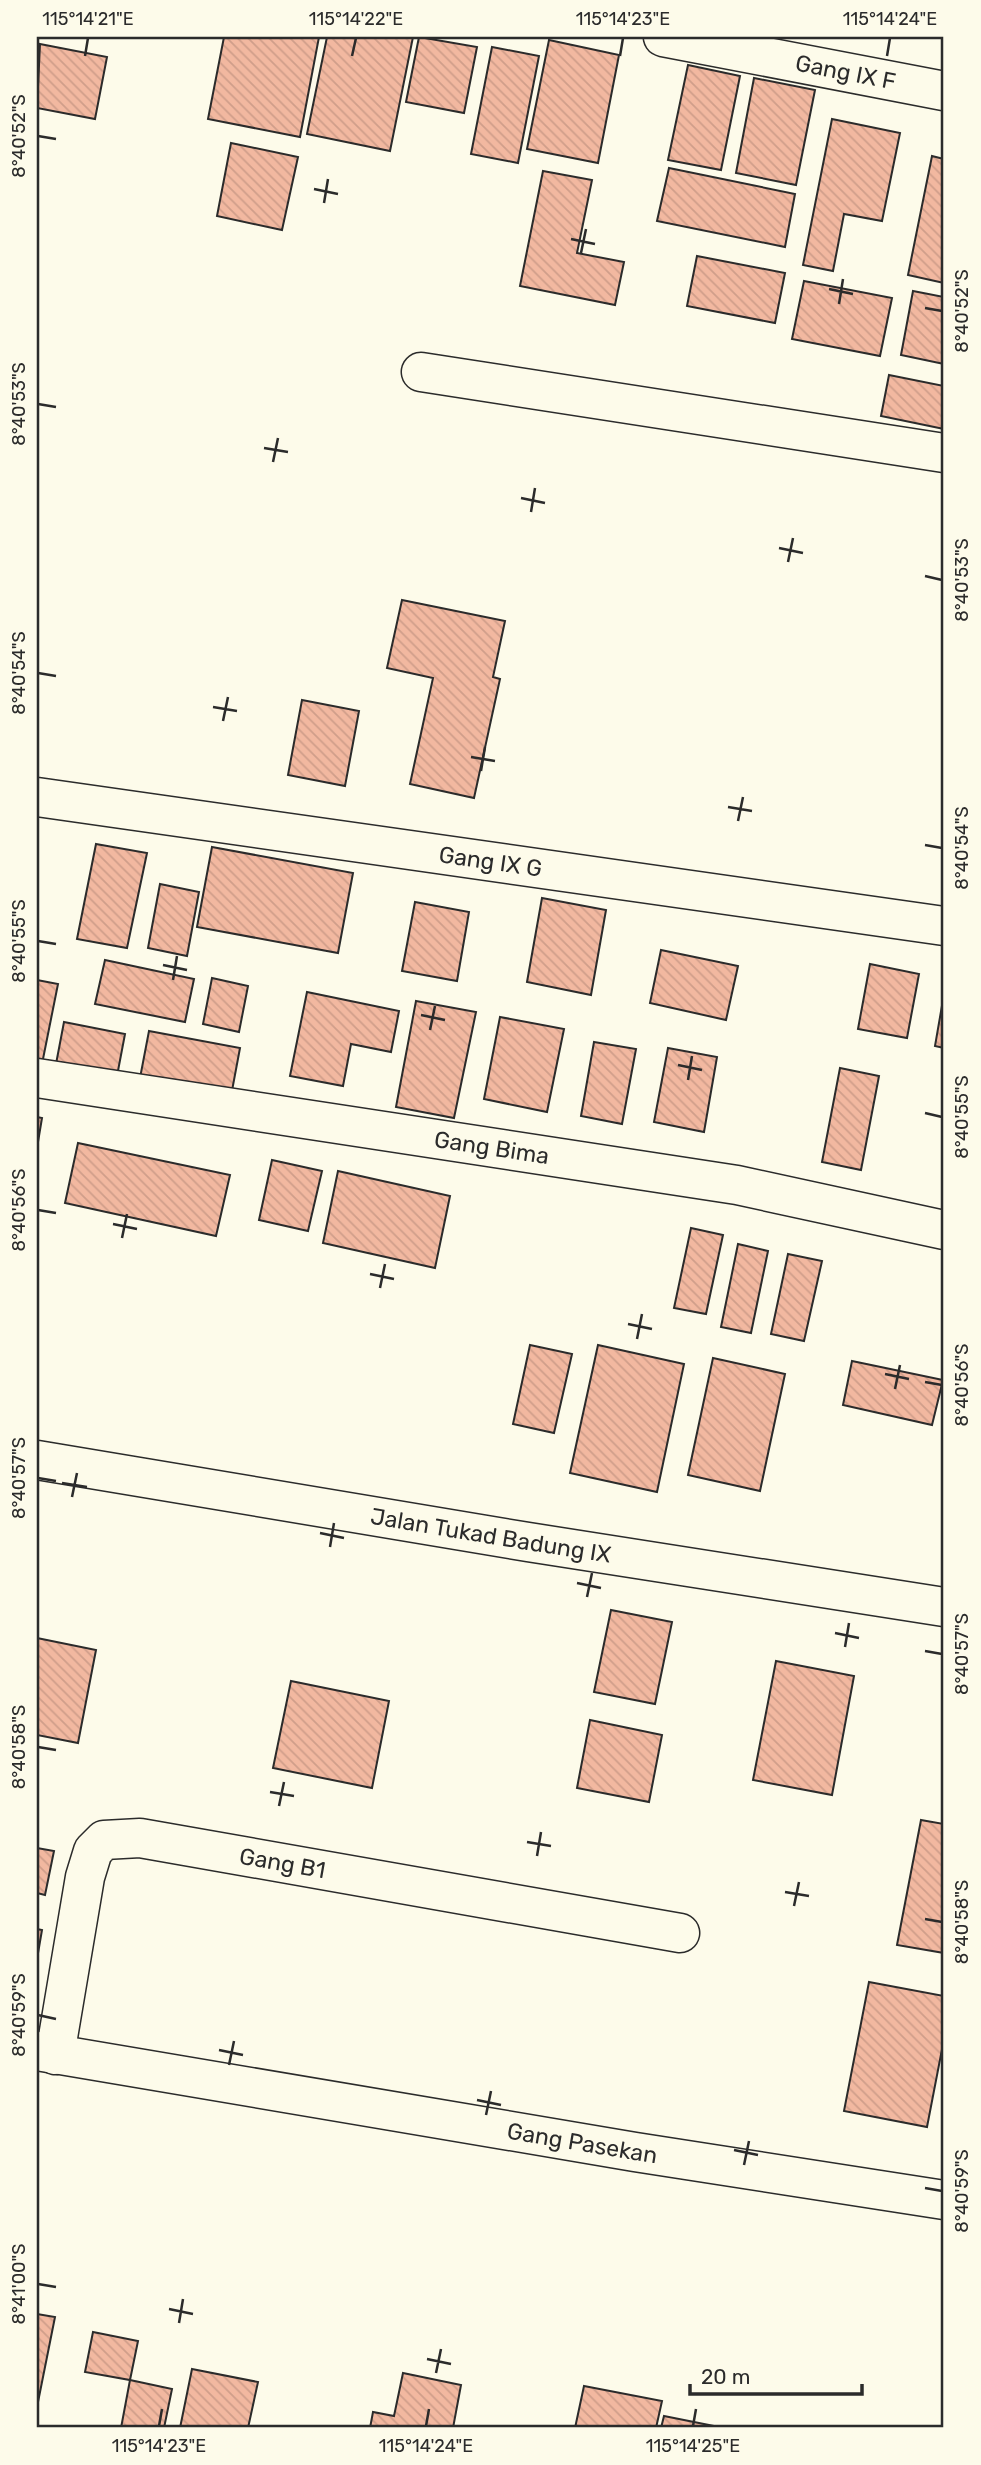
<svg xmlns="http://www.w3.org/2000/svg" width="981" height="2465" viewBox="0 0 981 2465" font-family="Rubik,sans-serif">
<style>
.building{fill:url(#building-back-hatch);stroke:#2b2b2b;stroke-width:2}
.lines{fill:none;stroke-linecap:round;stroke-linejoin:round}
.minor-casing{stroke:#2b2b2b;stroke-width:41}
.minor{stroke:#fdfbea;stroke-width:38}
.ticks{fill:none;stroke:#2b2b2b;stroke-width:2.5}
.labels{text-anchor:middle;dominant-baseline:central;stroke-width:5;stroke-linejoin:round;paint-order:stroke}
.street-label{font-size:23px;fill:#2b2b2b;stroke:#fdfbea}
.neatline{fill:none;stroke:#2b2b2b;stroke-width:2.5}
.ticks-label{font-size:18px;text-anchor:middle;fill:#2b2b2b}
</style>
<defs>
<pattern id="building-back-hatch" width="6" height="6" patternUnits="userSpaceOnUse" patternTransform="scale(1.75)"><rect width="6" height="6" fill="#f2b8a0"/><path d="M-1 5l2 2M0 0l6 6M5-1l2 2" fill="none" stroke="#d09e8a"/></pattern>
</defs>
<rect width="100%" height="100%" fill="#fdfbea"/>
<g class="building">
<polygon points="224,37 319,37 300,137 208,119"/>
<polygon points="327,37 413,37 390,151 307,134"/>
<polygon points="419,37 477,47 464,113 406,102"/>
<polygon points="549,40 619,55 598,163 527,149"/>
<polygon points="40,44 107,57 95,119 37,108"/>
<polygon points="492,47 539,56 518,163 471,154"/>
<polygon points="688,65 740,76 721,170 668,160"/>
<polygon points="754,78 815,90 796,185 736,173"/>
<polygon points="832,119 900,133 882,221 844,214 833,271 803,265"/>
<polygon points="231,143 298,157 282,230 217,216"/>
<polygon points="932,156 944,159 944,283 908,275"/>
<polygon points="669,168 795,194 785,247 657,221"/>
<polygon points="543,171 592,180 577,253 624,262 615,305 520,286"/>
<polygon points="697,256 785,273 775,323 687,306"/>
<polygon points="804,281 892,298 880,356 792,339"/>
<polygon points="913,291 944,297 944,364 901,355"/>
<polygon points="889,375 944,386 944,429 881,416"/>
<polygon points="402,600 505,621 493,677 500,679 474,798 410,784 433,678 387,668"/>
<polygon points="302,700 359,711 345,786 288,775"/>
<polygon points="96,844 147,853 127,948 77,939"/>
<polygon points="212,847 353,873 338,953 197,927"/>
<polygon points="160,884 199,892 187,956 148,948"/>
<polygon points="542,898 606,910 591,995 527,982"/>
<polygon points="415,902 469,912 457,981 402,971"/>
<polygon points="661,950 738,966 726,1020 650,1003"/>
<polygon points="105,960 194,979 185,1022 95,1004"/>
<polygon points="870,964 919,974 907,1038 858,1029"/>
<polygon points="212,978 248,986 239,1032 203,1024"/>
<polygon points="37,980 58,984 41,1069 37,1068"/>
<polygon points="307,992 399,1011 391,1052 351,1044 343,1086 290,1076"/>
<polygon points="944,994 944,1048 935,1046"/>
<polygon points="416,1001 476,1012 454,1118 396,1107"/>
<polygon points="500,1017 564,1029 547,1112 484,1099"/>
<polygon points="64,1022 125,1034 117,1076 56,1064"/>
<polygon points="149,1031 240,1048 231,1096 140,1078"/>
<polygon points="594,1042 636,1049 622,1124 581,1116"/>
<polygon points="668,1048 717,1057 704,1132 654,1122"/>
<polygon points="840,1068 879,1076 861,1170 822,1162"/>
<polygon points="37,1117 42,1118 37,1148"/>
<polygon points="78,1143 230,1175 216,1236 65,1203"/>
<polygon points="272,1160 322,1171 308,1231 259,1220"/>
<polygon points="338,1171 450,1196 435,1268 323,1243"/>
<polygon points="691,1228 723,1235 706,1314 674,1308"/>
<polygon points="738,1244 768,1251 751,1333 721,1327"/>
<polygon points="788,1254 822,1261 804,1341 771,1334"/>
<polygon points="530,1345 572,1354 554,1433 513,1424"/>
<polygon points="598,1345 684,1364 657,1492 570,1473"/>
<polygon points="713,1358 785,1374 760,1491 688,1475"/>
<polygon points="852,1361 943,1380 932,1425 843,1405"/>
<polygon points="611,1610 672,1622 655,1704 594,1692"/>
<polygon points="37,1638 96,1650 78,1743 37,1735"/>
<polygon points="776,1661 854,1676 832,1795 753,1780"/>
<polygon points="291,1681 389,1701 372,1788 273,1768"/>
<polygon points="590,1720 662,1735 649,1802 577,1788"/>
<polygon points="921,1820 944,1824 944,1953 897,1945"/>
<polygon points="37,1848 54,1851 45,1895 37,1893"/>
<polygon points="37,1929 42,1930 37,1959"/>
<polygon points="869,1982 944,1996 944,2039 927,2127 844,2111"/>
<polygon points="37,2314 55,2317 37,2407"/>
<polygon points="93,2332 138,2341 130,2380 85,2372"/>
<polygon points="192,2369 258,2382 248,2428 180,2428"/>
<polygon points="403,2373 461,2385 453,2428 455,2428 370,2428 373,2412 394,2416"/>
<polygon points="130,2380 172,2389 164,2428 121,2428"/>
<polygon points="584,2386 662,2401 656,2428 575,2428"/>
<polygon points="664,2416 724,2428 661,2428"/>
</g>
<g class="lines">
<g class="minor-casing">
<g id="minor">
<path id="s1" d="M663 37 944 91"/>
<polyline points="421,372 944,453"/>
<path id="s2" d="M37 797 944 926"/>
<path id="s3" d="M37 1078 737 1185 944 1230"/>
<path id="s4" d="M37 1460 528 1542 944 1607"/>
<path id="s5" d="M37 2051 635 2152 944 2200"/>
<path id="s6" d="M55 2055 85 1877 93 1851 104 1840 140 1838 680 1933"/>
</g>
</g>
<use href="#minor" class="minor"/>
</g>
<path class="ticks" d="M85 56 88 38M352 56 356 38M620 56 623 38M887 56 890 38M38 136 56 139M314 189 338 194M324 203 328 179M571 239 595 244M581 253 586 229M829 289 853 294M839 304 843 279M925 308 942 311M38 404 56 407M264 448 288 452M273 462 278 438M521 498 545 503M531 512 535 488M779 548 803 553M788 562 793 538M925 576 942 580M38 673 56 676M213 707 237 711M223 721 228 697M471 757 495 761M481 771 485 747M728 807 752 811M738 821 743 797M925 845 942 848M38 941 56 944M163 965 187 970M173 980 177 956M421 1015 445 1020M430 1030 435 1006M678 1065 702 1070M688 1080 692 1056M925 1113 942 1117M38 1210 56 1213M113 1224 137 1229M122 1238 127 1214M370 1274 394 1279M380 1288 385 1264M628 1324 652 1329M637 1339 642 1314M885 1374 909 1379M925 1382 942 1385M895 1389 900 1365M38 1478 56 1481M62 1483 87 1487M72 1497 77 1473M320 1533 344 1538M330 1547 334 1523M577 1583 601 1588M587 1597 592 1573M835 1633 859 1638M845 1647 849 1623M925 1651 942 1654M38 1747 56 1750M270 1792 294 1796M279 1806 284 1782M527 1842 551 1846M537 1856 541 1832M785 1892 809 1896M794 1906 799 1882M925 1919 942 1922M38 2015 56 2019M219 2050 243 2055M229 2065 234 2041M477 2100 501 2105M486 2115 491 2091M734 2150 758 2155M744 2165 749 2141M925 2188 942 2191M38 2284 56 2287M169 2309 193 2314M179 2323 183 2299M427 2359 451 2364M436 2373 441 2349M159 2426 162 2409M426 2426 429 2409M693 2426 696 2409"/>
<g class="labels">
<g class="street-label">
<text stroke="none"><textPath href="#s1" startOffset="186">Gang IX F</textPath></text>
<text stroke="none"><textPath href="#s2" startOffset="458">Gang IX G</textPath></text>
<text stroke="none"><textPath href="#s3" startOffset="460">Gang Bima</textPath></text>
<text stroke="none"><textPath href="#s4" startOffset="460">Jalan Tukad Badung IX</textPath></text>
<text stroke="none"><textPath href="#s6" startOffset="404">Gang B1</textPath></text>
<text stroke="none"><textPath href="#s5" startOffset="553">Gang Pasekan</textPath></text>
</g>
</g>
<rect width="981" height="2465" fill="none" stroke="#fdfbea" stroke-width="77"/>
<path d="M690 2384v10h172v-10" fill="none" stroke="#2b2b2b" stroke-width="3.5"/>
<text x="701" y="2384" font-size="21" fill="#2b2b2b" stroke="#fdfbea" stroke-width="5" paint-order="stroke">20 m</text>
<rect x="38" y="38" width="904" height="2388" class="neatline"/>
<g class="ticks-label">
<text x="88" y="25">115°14'21"E</text>
<text x="356" y="25">115°14'22"E</text>
<text x="623" y="25">115°14'23"E</text>
<text x="890" y="25">115°14'24"E</text>
<text transform="translate(19 136) rotate(-90)" y="6">8°40'52"S</text>
<text transform="translate(962 311) rotate(-90)" y="6">8°40'52"S</text>
<text transform="translate(19 404) rotate(-90)" y="6">8°40'53"S</text>
<text transform="translate(962 580) rotate(-90)" y="6">8°40'53"S</text>
<text transform="translate(19 673) rotate(-90)" y="6">8°40'54"S</text>
<text transform="translate(962 848) rotate(-90)" y="6">8°40'54"S</text>
<text transform="translate(19 941) rotate(-90)" y="6">8°40'55"S</text>
<text transform="translate(962 1117) rotate(-90)" y="6">8°40'55"S</text>
<text transform="translate(19 1210) rotate(-90)" y="6">8°40'56"S</text>
<text transform="translate(962 1385) rotate(-90)" y="6">8°40'56"S</text>
<text transform="translate(19 1478) rotate(-90)" y="6">8°40'57"S</text>
<text transform="translate(962 1654) rotate(-90)" y="6">8°40'57"S</text>
<text transform="translate(19 1747) rotate(-90)" y="6">8°40'58"S</text>
<text transform="translate(962 1922) rotate(-90)" y="6">8°40'58"S</text>
<text transform="translate(19 2015) rotate(-90)" y="6">8°40'59"S</text>
<text transform="translate(962 2191) rotate(-90)" y="6">8°40'59"S</text>
<text transform="translate(19 2284) rotate(-90)" y="6">8°41'00"S</text>
<text x="159" y="2452">115°14'23"E</text>
<text x="426" y="2452">115°14'24"E</text>
<text x="693" y="2452">115°14'25"E</text>
</g>
</svg>
